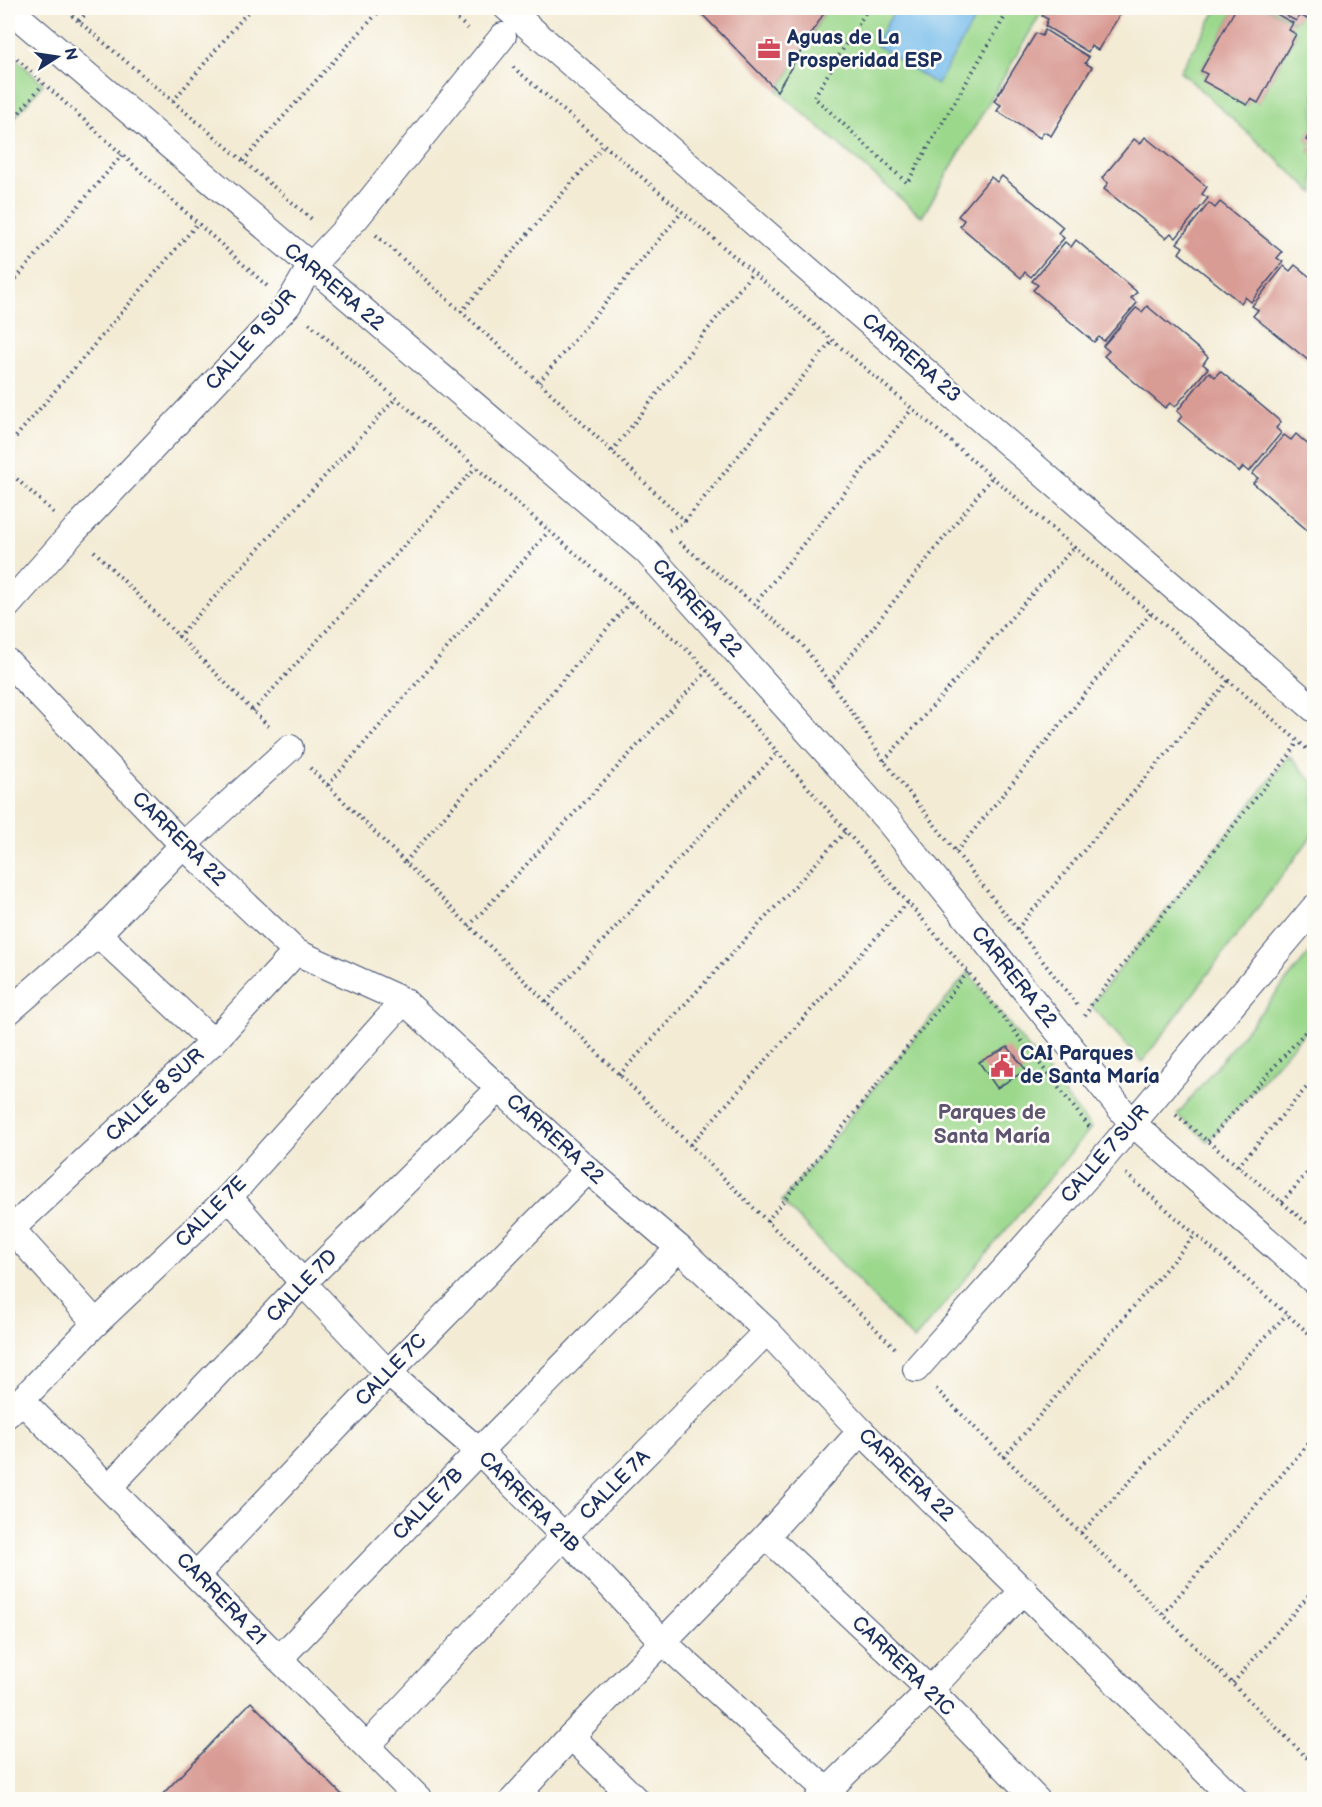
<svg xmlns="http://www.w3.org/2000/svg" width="1322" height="1807" viewBox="0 0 1322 1807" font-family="'Balsamiq Sans',sans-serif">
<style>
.green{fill:#9bd88c;stroke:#5b8475;stroke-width:1.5}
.water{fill:#73bbeb;stroke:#4775a4;stroke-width:1.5}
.building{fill:#d99c95}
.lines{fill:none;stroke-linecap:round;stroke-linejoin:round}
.street-casing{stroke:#3b4b70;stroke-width:28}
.path{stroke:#3b4b70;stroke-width:4;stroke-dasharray:1.5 4.5;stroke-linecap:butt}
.street{stroke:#fff;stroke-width:26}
.labels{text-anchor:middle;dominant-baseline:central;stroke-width:5;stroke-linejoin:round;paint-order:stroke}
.poi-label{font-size:20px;font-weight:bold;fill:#1b2f5e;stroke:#fdfcf7;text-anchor:start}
.street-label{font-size:20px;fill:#1b2f5e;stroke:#fdfcf7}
.neighbourhood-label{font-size:21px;font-weight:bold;fill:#5e5571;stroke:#fdfcf7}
</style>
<rect width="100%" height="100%" fill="#fdfcf7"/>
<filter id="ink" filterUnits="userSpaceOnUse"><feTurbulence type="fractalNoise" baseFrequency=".0167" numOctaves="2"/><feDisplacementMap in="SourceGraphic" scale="12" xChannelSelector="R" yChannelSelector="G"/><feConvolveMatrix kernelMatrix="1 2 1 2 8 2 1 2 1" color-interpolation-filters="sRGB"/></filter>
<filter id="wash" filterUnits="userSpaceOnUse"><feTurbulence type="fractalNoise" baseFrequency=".008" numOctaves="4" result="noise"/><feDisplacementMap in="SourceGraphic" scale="24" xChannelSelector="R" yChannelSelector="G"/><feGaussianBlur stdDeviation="1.35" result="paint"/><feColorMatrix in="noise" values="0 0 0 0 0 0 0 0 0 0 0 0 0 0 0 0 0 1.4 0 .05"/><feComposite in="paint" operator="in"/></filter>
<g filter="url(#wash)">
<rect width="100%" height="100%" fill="#f3ebd4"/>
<g class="green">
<polygon points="827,8 1044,8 922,217 778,91"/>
<polygon points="1218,8 1236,8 1201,71 1207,74 1204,80 1247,105 1251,99 1258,103 1296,34 1289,30 1293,22 1266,8 1272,8 1296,21 1300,15 1307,18 1313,8 1314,8 1314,125 1306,140 1313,144 1309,151 1314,154 1314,193 1180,71"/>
<polygon points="8,51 43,84 8,126"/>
<polygon points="1289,756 1314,783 1314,833 1142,1062 1091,1005"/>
<polygon points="1314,947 1314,1022 1208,1141 1177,1115"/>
<polygon points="968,972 1091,1128 914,1340 782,1201"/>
</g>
<polygon class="water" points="896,8 981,8 937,85 875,44"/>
<g id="blocks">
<g class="building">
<polygon points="696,8 827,8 777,91"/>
<polygon points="1047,8 1124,8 1098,50 1091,46 1088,52 1045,26 1048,19 1042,16"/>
<polygon points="1236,8 1266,8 1293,23 1289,30 1296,34 1258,103 1251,99 1247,105 1203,81 1207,74 1201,71"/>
<polygon points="1272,8 1313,8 1307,19 1300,15 1296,21"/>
<polygon points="1045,30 1089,57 1085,63 1092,67 1051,136 1044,132 1040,138 997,111 1001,105 994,101 1036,33 1042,36"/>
<polygon points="1314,125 1314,154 1309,151 1313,144 1306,140"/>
<polygon points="1145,137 1207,187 1202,194 1208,198 1176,238 1171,233 1166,238 1104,189 1108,183 1102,178 1134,139 1140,144"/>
<polygon points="1002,176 1063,227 1058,233 1064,238 1031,277 1025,272 1021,278 960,226 964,220 958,216 991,177 997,182"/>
<polygon points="1220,202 1282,252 1277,258 1283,262 1251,302 1245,297 1241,303 1179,253 1183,247 1177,243 1209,203 1215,208"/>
<polygon points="1076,240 1137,292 1131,298 1137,303 1104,341 1099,337 1094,342 1033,290 1038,285 1032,281 1065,242 1071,247"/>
<polygon points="1295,265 1314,280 1314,365 1253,316 1258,310 1252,306 1284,266 1290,271"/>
<polygon points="1147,306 1208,357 1203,364 1208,368 1175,407 1170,403 1165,408 1104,356 1109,351 1103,346 1136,308 1142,312"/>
<polygon points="1220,371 1281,422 1276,428 1281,433 1249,472 1243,467 1239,472 1178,421 1182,416 1177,411 1209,372 1215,377"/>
<polygon points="1296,434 1314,450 1314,536 1253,483 1258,478 1252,474 1284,435 1291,440"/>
<polygon points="1008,1047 1026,1070 997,1088 979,1062"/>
<polygon points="251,1702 347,1800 157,1800"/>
</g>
</g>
</g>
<g filter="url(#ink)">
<use href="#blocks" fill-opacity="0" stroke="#3b4b70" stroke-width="1.5"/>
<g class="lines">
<g class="street-casing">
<g id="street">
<polyline points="8,8 646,551 890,823 1132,1123 1314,1281"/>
<polyline points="507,8 1314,709"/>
<polyline points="8,605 74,531 288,305 310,267 357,217 503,36"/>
<polyline points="8,662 183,845 296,952 404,1001 588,1170 679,1248 767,1331 861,1431 1235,1800"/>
<polyline points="98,934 213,1042"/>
<polyline points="8,1012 98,934 183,845 290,748"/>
<polyline points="229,1197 303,1283 388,1373 479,1451 564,1536 662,1641 837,1800"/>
<polyline points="8,1225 96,1323"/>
<polyline points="8,1232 213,1042 296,952"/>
<polyline points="916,1369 1105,1156 1314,908"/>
<polyline points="21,1400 420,1800"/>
<polyline points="8,1414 96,1323 229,1197 404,1001"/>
<polyline points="109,1487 303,1283 499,1089"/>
<polyline points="766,1536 930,1690 1037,1800"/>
<polyline points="197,1574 388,1373 588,1170"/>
<polyline points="279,1659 479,1451 679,1248"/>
<polyline points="571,1736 636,1800"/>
<polyline points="367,1746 564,1536 767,1331"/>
<polyline points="513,1800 571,1736 766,1536 861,1431"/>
<polyline points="818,1800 930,1690 1024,1590"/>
</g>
</g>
<g class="path">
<polyline points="63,8 314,221"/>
<polyline points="444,8 471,31"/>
<polyline points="868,8 814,97 907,183 1010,8"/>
<polyline points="79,21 91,8"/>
<polyline points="8,51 267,286"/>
<polyline points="513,67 1151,613 1314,755"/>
<polyline points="173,101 251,8"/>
<polyline points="8,126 43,84"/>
<polyline points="243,161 382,8"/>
<polyline points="376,235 539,382 685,521 666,532"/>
<polyline points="8,288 122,155"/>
<polyline points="461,312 604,145"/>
<polyline points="309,323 694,656 968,972 1091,1129"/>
<polyline points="539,382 682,212"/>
<polyline points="8,446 198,223"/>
<polyline points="612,451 753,272"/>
<polyline points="8,471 54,513"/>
<polyline points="685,521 832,341"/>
<polyline points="679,542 801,643 852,712 884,761 1079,1007"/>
<polyline points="94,551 271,729"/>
<polyline points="754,605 912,409"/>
<polyline points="178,637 396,398"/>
<polyline points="830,682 992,477"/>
<polyline points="253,711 476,467"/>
<polyline points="884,761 1074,547"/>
<polyline points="310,768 897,1350"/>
<polyline points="328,785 549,531"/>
<polyline points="956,852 1151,613"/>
<polyline points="405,862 631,601"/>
<polyline points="469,926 707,671"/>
<polyline points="1017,929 1229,680"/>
<polyline points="546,1002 778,752"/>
<polyline points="1085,1016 1091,1005 1289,756 1298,741"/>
<polyline points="619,1075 846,831"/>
<polyline points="1176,1115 1314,1229"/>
<polyline points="1208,1141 1314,1022"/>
<polyline points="690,1145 908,902"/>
<polyline points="1238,1166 1314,1079"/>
<polyline points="1126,1174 1314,1338"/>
<polyline points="1282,1202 1314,1165"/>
<polyline points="767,1221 968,972"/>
<polyline points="936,1389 1314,1765"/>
<polyline points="1004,1457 1195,1235"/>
<polyline points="1081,1533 1287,1314"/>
<polyline points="1163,1614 1314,1437"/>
<polyline points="1233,1683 1314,1589"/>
<polyline points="1307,1757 1314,1748"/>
</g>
<use href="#street" class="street"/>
</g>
</g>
<defs>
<g id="office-bare" transform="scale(1.8)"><path d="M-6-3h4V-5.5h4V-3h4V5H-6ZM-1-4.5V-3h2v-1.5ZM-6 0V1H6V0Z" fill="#d1495b" stroke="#fdfcf7" stroke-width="2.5" paint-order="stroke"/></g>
<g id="civic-bare" transform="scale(1.8)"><path d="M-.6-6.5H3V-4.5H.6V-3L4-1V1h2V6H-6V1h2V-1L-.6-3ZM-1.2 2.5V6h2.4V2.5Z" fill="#d1495b" stroke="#fdfcf7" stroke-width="2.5" paint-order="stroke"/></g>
</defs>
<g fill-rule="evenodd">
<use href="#office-bare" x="769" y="49"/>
<use href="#civic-bare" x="1002" y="1066"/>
</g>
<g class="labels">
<g class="poi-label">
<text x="787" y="38">Aguas de La<tspan x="787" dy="23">Prosperidad ESP</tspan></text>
<text x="1020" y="1054">CAI Parques<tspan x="1020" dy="23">de Santa María</tspan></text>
</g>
<g class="street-label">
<text transform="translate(334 287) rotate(40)">CARRERA 22</text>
<text transform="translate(251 340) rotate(-49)">CALLE 9 SUR</text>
<text transform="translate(911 358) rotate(41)">CARRERA 23</text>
<text transform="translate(697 608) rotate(48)">CARRERA 22</text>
<text transform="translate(179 839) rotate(45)">CARRERA 22</text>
<text transform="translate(1014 977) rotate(51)">CARRERA 22</text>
<text transform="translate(155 1095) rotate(-43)">CALLE 8 SUR</text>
<text transform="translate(555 1139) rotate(42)">CARRERA 22</text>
<text transform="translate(1105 1154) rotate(-49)">CALLE 7 SUR</text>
<text transform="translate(211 1212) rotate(-45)">CALLE 7E</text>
<text transform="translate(302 1286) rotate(-46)">CALLE 7D</text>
<text transform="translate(391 1370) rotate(-46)">CALLE 7C</text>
<text transform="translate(906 1475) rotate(44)">CARRERA 22</text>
<text transform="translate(615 1485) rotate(-45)">CALLE 7A</text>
<text transform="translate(529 1502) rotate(45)">CARRERA 21B</text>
<text transform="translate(428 1504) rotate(-46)">CALLE 7B</text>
<text transform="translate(221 1599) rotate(46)">CARRERA 21</text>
<text transform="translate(903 1666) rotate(44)">CARRERA 21C</text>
</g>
<g class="neighbourhood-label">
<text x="992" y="1112">Parques de<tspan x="992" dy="24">Santa María</tspan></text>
</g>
</g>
<rect width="1322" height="1807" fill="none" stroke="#fdfcf7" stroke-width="30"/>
<g transform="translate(57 57) rotate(78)" stroke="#fdfcf7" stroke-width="4.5" paint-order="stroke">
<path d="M0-4.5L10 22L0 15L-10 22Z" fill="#1b2f5e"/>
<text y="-9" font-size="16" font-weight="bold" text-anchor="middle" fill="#1b2f5e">N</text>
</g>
</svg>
